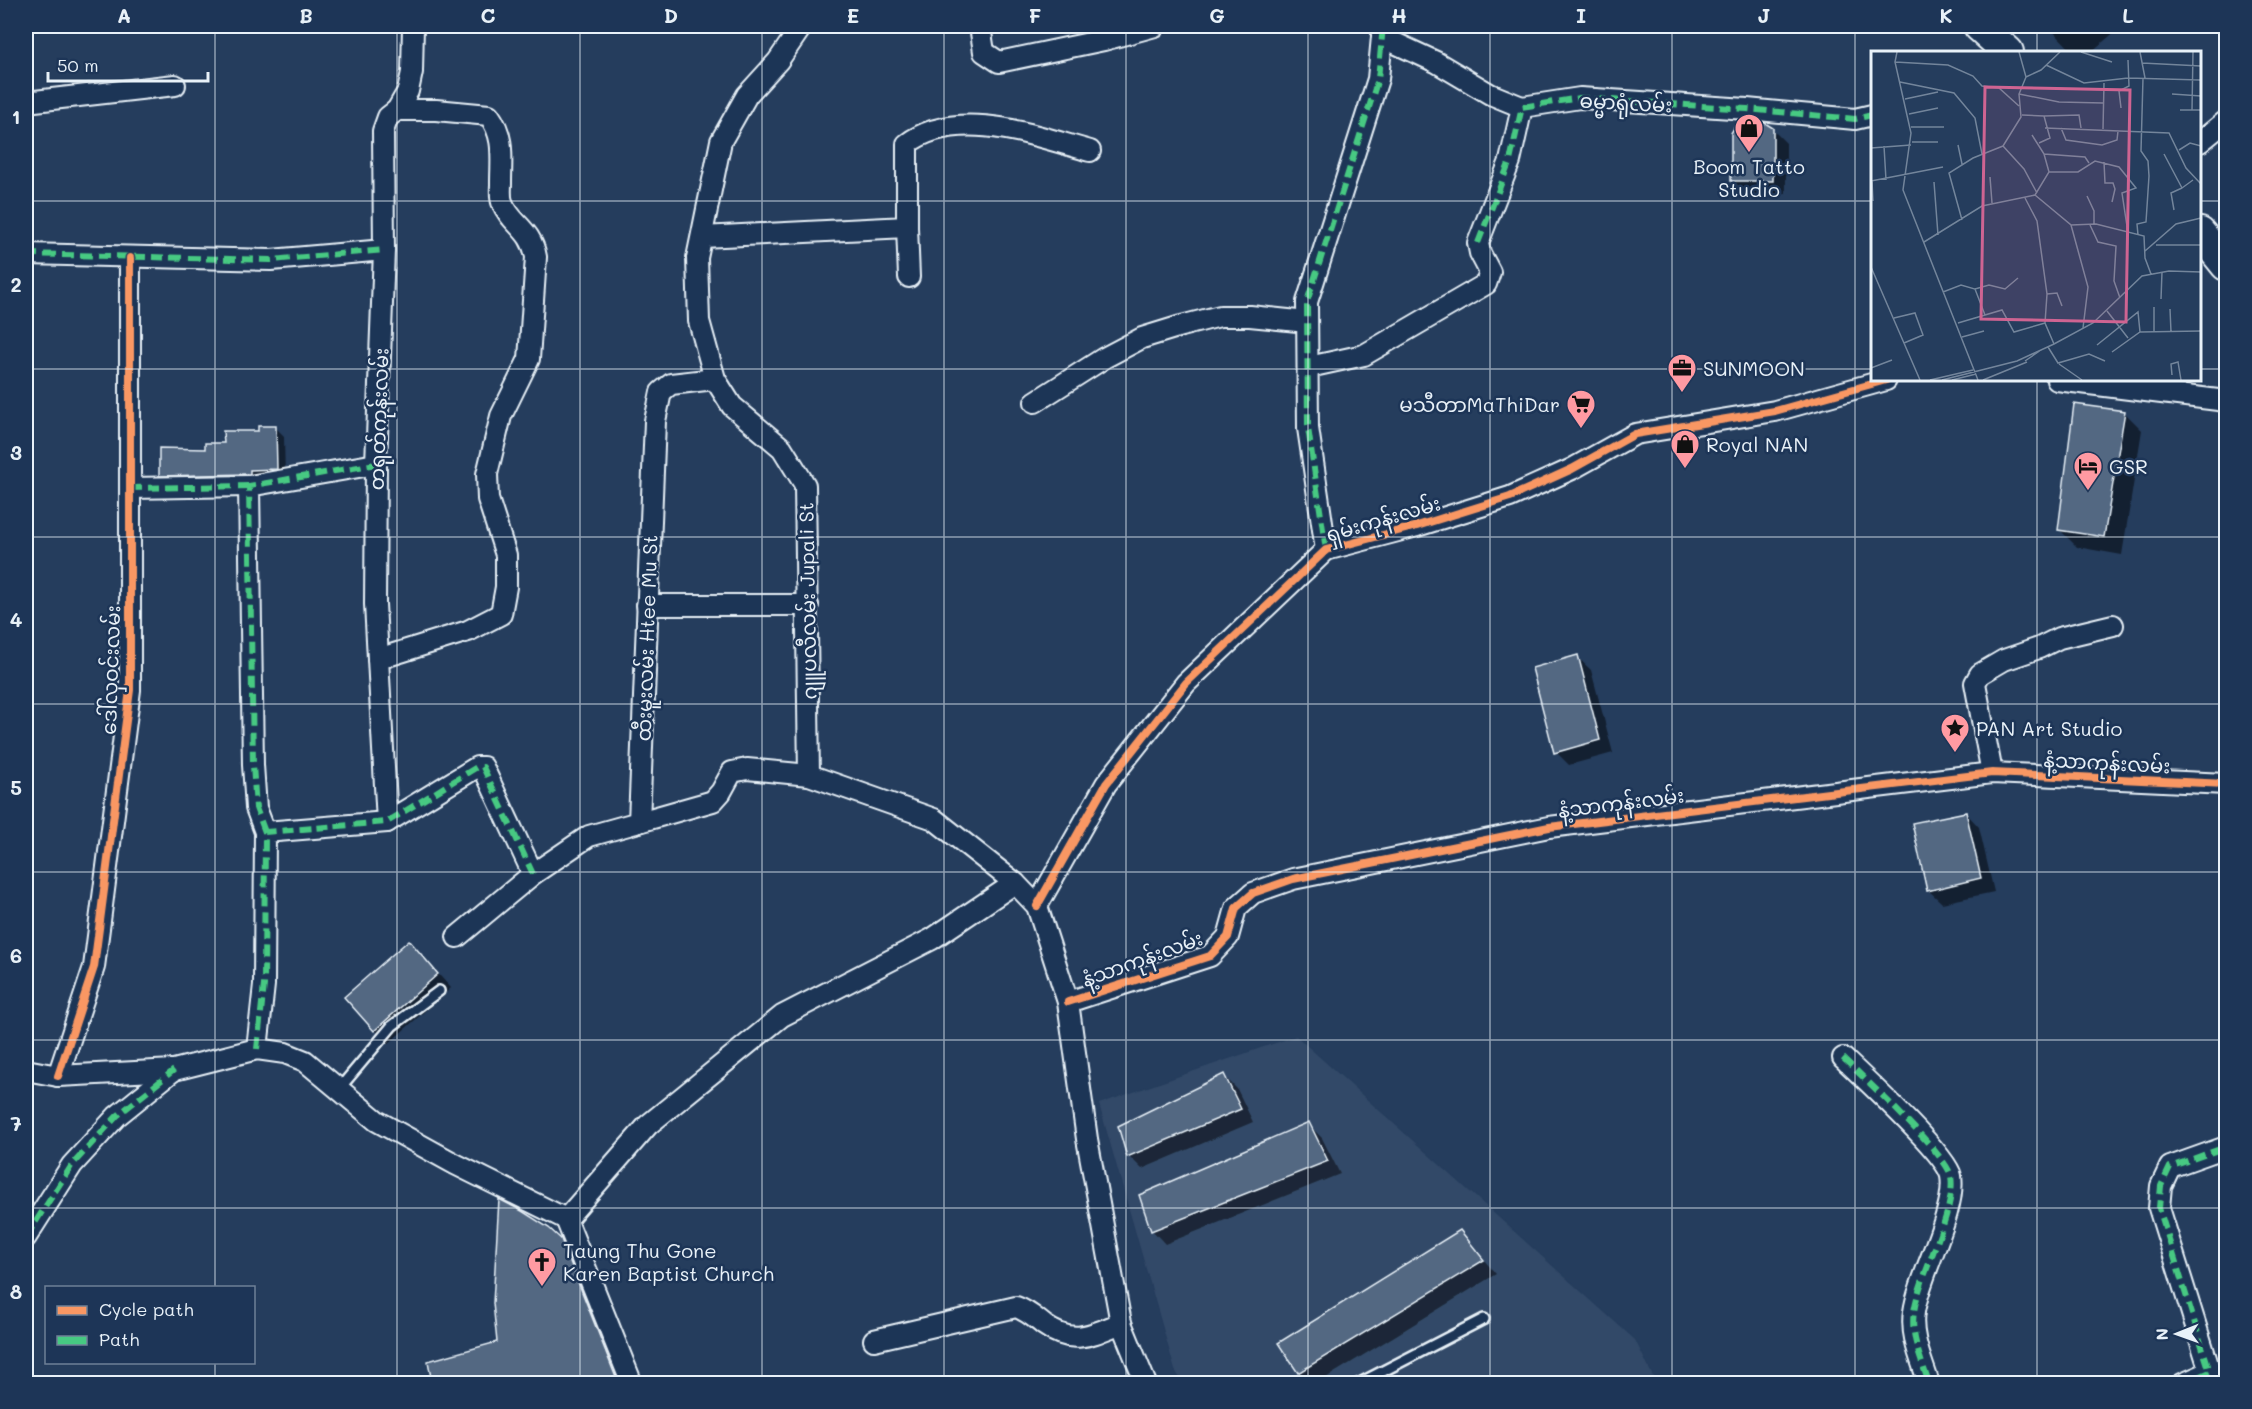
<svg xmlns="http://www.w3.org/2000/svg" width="2252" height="1409" viewBox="0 0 2252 1409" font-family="Mali,'Noto Sans Myanmar',sans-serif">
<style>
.built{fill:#334a68}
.shadow{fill:#0007}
.building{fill:#536782;stroke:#e8f1f8;stroke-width:1.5}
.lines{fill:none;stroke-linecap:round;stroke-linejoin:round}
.service-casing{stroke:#e8f1f8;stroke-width:14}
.minor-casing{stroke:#e8f1f8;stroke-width:24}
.primary-casing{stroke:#e8f1f8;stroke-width:34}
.service{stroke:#1d3557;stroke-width:9}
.minor{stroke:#1d3557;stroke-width:20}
.primary{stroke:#1d3557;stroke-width:30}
.quiet{stroke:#46c982;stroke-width:6;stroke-dasharray:12 6;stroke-linecap:butt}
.cycleway-casing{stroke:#1d3557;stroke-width:11}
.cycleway{stroke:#f99763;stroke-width:8}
.grid{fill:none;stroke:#e8f1f8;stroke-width:1.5;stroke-opacity:0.55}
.labels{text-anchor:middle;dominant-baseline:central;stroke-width:5;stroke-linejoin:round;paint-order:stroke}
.street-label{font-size:20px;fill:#e8f1f8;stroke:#1d3557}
.poi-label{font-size:20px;fill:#e8f1f8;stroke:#1d3557;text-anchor:start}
.inset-road{fill:none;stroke:#73859b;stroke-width:1.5}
.view{fill:#cf6492;fill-opacity:0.15;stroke:#cf6492;stroke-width:3}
.inset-edge{fill:none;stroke:#e8f1f8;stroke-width:3}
.neatline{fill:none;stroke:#e8f1f8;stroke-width:2}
.grid-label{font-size:20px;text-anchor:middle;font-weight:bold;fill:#e8f1f8}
</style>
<rect width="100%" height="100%" fill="#253d5d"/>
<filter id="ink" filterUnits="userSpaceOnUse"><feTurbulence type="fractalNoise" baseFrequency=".0167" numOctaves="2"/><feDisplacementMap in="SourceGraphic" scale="12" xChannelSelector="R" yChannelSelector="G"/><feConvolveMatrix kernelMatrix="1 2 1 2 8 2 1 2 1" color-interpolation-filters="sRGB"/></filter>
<g filter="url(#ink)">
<polygon class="built" points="1296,1036 1635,1340 1656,1383 1183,1383 1175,1370 1099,1104"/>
<g class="shadow">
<polygon points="2048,26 2122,26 2091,52 2073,52"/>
<polygon points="1772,129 1786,143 1786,194 1746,194 1733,180"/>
<polygon points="2124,412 2142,430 2122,555 2077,547 2059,529"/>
<polygon points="275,427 284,436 285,477 169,484 160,475 207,450"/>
<polygon points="1577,657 1591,670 1613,753 1569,765 1556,752"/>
<polygon points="1966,813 1979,827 1994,892 1942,903 1928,890"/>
<polygon points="422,956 451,988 388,1044 346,998"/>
<polygon points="1224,1076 1237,1089 1253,1122 1142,1169 1129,1156"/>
<polygon points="1308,1124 1322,1138 1340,1174 1165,1244 1152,1230"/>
<polygon points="1460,1232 1496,1274 1316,1384 1310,1384 1299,1372"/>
<polygon points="560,1240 578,1258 628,1384 434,1384 430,1362 499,1343"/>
</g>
<g class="building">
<polygon points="1739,120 1765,123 1773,128 1773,181 1731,181 1731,133"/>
<polygon points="2074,404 2125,411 2104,537 2058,530"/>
<polygon points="258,426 276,426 277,469 250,470 250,474 248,474 159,476 159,448 205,449 205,443 224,443 223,431 258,431"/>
<polygon points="1578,655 1600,740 1554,753 1532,668"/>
<polygon points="1966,812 1981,878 1927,891 1912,823"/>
<polygon points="409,940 438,974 374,1031 344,997"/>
<polygon points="1224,1074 1241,1109 1127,1157 1118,1126"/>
<polygon points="1309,1122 1328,1161 1151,1231 1139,1195"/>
<polygon points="499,1199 522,1211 549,1228 561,1239 617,1380 608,1383 432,1383 428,1361 497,1342 493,1303"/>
<polygon points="1460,1230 1484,1260 1298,1373 1278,1343"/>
</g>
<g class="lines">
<g class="service-casing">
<g id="service">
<polyline points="339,1089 392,1026 439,991"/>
<polyline points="1358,1384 1484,1319"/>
</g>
</g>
<g class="minor-casing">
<g id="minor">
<polyline points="802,26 778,61 747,95 721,141 697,258 699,321 715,379 732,406 782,448 805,485 809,775"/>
<polyline points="980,26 984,52 999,62 1104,40 1155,26"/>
<polyline points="1382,37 1436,62 1490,94 1522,107"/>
<polyline points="26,102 175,85"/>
<polyline points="2200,142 2226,121"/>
<polyline points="907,227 909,277"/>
<path d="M702 237 907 227V144C957 106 1036 136 1090 151"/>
<polyline points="26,254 271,260 384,250"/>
<polyline points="1309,367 1364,355 1486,284 1490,272 1480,253 1478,243 1510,161 1522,107 1580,98 1747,109 1855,119 1872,115"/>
<polyline points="2057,380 2226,401"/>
<polyline points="1035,402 1104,358 1142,338 1181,326 1220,316 1250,316 1307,322"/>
<polyline points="130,488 249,486"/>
<polyline points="1326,550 1308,428 1307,302 1378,79 1383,26"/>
<polyline points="647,605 808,605"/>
<path d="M378 659 468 631 501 614 506 587V555L488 499 487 474 501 416 529 359 536 257C531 228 511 225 502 202 500 196 501 189 501 183 501 157 505 137 489 115L436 110H397"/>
<polyline points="1992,773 1975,683 1980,674 2004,660 2039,648 2059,638 2113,625"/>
<polyline points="387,822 375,604 376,464 384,250 383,131 388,117 397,110 408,91 412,72 413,26"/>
<polyline points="639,822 713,801 721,792 732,772 747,769 809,775 934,819 1015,883 1037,906 1068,1002 1087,1139 1121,1323 1146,1384"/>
<polyline points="265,832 256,808 253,765 249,486 376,464"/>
<polyline points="1037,906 1106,784 1186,683 1326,550 1417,526 1510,497 1572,469 1635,434 1775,411 1886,380"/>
<polyline points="457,937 533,874 589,836 639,822 655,421 661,392 671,384 715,379"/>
<polyline points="1068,1002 1210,956 1228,937 1236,908 1253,893 1293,879 1549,827 1992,773 2226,784"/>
<polyline points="257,1049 264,985 265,832 387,822 477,767 483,767 533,874"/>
<path d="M1843 1058C1862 1076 1947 1155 1951 1176 1957 1211 1919 1275 1914 1312 1910 1336 1922 1361 1929 1384"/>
<polyline points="26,1070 58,1076 174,1070 257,1049 285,1053 305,1061 377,1121 455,1164 566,1219"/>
<polyline points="58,1076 94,967 130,690 130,258"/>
<polyline points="566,1219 648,1125 782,1016 932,939 1015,883"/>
<polyline points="566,1219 632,1384"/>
<polyline points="26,1237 72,1165 117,1116 174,1070"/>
<path d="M874 1340 1016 1307C1028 1311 1035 1318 1044 1325 1073 1346 1091 1335 1121 1323"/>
<polyline points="2182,1384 2210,1372"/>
<polyline points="2214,1384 2159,1208 2161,1186 2170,1167 2226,1147"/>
</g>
</g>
<g class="primary-casing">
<g id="primary">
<polyline points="1979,26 2008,52"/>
<polyline points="2200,233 2226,265"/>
</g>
</g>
<use href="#service" class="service"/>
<use href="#minor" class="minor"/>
<use href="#primary" class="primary"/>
<g class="quiet">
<polyline points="1478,243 1510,161 1522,107 1580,98 1747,109 1855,119 1872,115"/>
<polyline points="26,254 271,260 384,250"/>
<polyline points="130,488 249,486"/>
<polyline points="1326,550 1308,428 1307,302 1378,79 1383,26"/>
<polyline points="265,832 256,808 253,765 249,486 376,464"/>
<polyline points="257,1049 264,985 265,832 387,822 477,767 483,767 533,874"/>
<path d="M1843 1058C1862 1076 1947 1155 1951 1176 1957 1211 1919 1275 1914 1312 1910 1336 1922 1361 1929 1384"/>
<polyline points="26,1237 72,1165 117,1116 174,1070"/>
<polyline points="2182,1384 2210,1372 2159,1208 2161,1186 2170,1167 2226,1147"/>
</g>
<g class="cycleway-casing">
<g id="cycleway">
<polyline points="1037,906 1106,784 1186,683 1326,550 1417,526 1510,497 1572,469 1635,434 1775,411 1886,380"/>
<polyline points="1068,1002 1210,956 1228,937 1236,908 1253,893 1293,879 1549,827 1992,773 2226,784"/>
<polyline points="58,1076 94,967 130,690 130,258"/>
</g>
</g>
<use href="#cycleway" class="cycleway"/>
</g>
</g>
<path class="grid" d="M215 26V1288M397 26V1384M580 26V1384M762 26V1384M944 26V1384M1126 26V1384M1308 26V1384M1490 26V1384M1672 26V1384M1855 26V1384M2037 26V52M26 201H1872M2200 201H2226M26 369H1872M2200 369H2226M2037 380V1384M26 537H2226M26 704H2226M26 872H2226M26 1040H2226M26 1208H2226M215 1362V1384"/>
<defs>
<g id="shop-pin" transform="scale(1.5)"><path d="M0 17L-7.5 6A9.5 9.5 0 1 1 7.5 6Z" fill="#ff9aa2" stroke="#1d3557"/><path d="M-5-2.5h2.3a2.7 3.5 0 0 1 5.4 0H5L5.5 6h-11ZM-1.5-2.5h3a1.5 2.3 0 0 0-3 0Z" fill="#111"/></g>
<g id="office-pin" transform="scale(1.5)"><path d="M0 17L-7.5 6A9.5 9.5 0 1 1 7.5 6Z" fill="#ff9aa2" stroke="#1d3557"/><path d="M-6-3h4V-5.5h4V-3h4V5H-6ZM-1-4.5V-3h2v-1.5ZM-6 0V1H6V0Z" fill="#111"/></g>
<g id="supermarket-pin" transform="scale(1.5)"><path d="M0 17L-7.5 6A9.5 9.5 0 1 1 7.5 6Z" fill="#ff9aa2" stroke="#1d3557"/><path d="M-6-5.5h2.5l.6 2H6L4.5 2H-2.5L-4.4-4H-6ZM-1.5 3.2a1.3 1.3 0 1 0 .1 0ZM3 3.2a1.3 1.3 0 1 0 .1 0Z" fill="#111"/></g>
<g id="hotel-pin" transform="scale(1.5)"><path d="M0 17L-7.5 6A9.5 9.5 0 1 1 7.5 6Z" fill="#ff9aa2" stroke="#1d3557"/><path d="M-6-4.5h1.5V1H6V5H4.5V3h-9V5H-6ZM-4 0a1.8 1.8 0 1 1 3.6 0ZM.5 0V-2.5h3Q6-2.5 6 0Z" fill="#111"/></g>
<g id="sight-pin" transform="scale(1.5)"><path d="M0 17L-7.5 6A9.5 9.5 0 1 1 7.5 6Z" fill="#ff9aa2" stroke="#1d3557"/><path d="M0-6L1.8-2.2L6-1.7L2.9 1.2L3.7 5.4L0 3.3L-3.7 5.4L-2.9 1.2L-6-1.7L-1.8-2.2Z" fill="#111"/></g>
<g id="church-pin" transform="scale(1.5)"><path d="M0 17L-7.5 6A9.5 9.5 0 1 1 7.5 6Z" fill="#ff9aa2" stroke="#1d3557"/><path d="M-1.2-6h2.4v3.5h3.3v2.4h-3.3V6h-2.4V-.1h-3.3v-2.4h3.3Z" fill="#111"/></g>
</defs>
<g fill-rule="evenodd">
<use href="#shop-pin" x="1749" y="128"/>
<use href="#office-pin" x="1682" y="368"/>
<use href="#supermarket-pin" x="1581" y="404"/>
<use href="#shop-pin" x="1685" y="444"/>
<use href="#hotel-pin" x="2088" y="466"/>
<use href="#sight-pin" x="1955" y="728"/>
<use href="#church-pin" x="542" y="1262"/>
</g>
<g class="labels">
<g class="street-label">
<text transform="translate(1626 102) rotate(3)">ဓမ္မာရုံလမ်း</text>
<text transform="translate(378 419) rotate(-88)">တရုတ်ကုန်းလမ်း</text>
<text transform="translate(1383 518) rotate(-16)">ရှမ်းကုန်းလမ်း</text>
<text transform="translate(807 601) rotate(-91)">ဂျူပလီလမ်း Jupali St</text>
<text transform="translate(646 638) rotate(-88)">ထီးမူးလမ်း Htee Mu St</text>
<text transform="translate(110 670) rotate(-88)">ဒေါ်လှဝင်းလမ်း</text>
<text transform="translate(2107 762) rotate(3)">နံ့သာကုန်းလမ်း</text>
<text transform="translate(1621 802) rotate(-7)">နံ့သာကုန်းလမ်း</text>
<text transform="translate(1142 958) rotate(-20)">နံ့သာကုန်းလမ်း</text>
</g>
<g class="poi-label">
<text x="1749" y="166" text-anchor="middle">Boom Tatto<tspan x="1749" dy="23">Studio</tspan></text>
<text x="1703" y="368">SUNMOON</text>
<text x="1560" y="404" text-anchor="end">မသီတာMaThiDar</text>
<text x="1706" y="444">Royal NAN</text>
<text x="2109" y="466">GSR</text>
<text x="1976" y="728">PAN Art Studio</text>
<text x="563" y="1250">Taung Thu Gone<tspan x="563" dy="23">Karen Baptist Church</tspan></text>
</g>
</g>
<g transform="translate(1871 51)">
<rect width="330" height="330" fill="#253d5d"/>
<path class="inset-road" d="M26 1 24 11 40 82 32 139 107 329M148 1 155 26M210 1 241 11M269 1 274 27M24 11 77 14 102 25 111 35 128 37 148 55M271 12 330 15M175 14 213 32 257 27 330 29M155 26 170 19 189 1M29 31 83 42 104 67 111 103M148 43 188 51 232 52M301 43 330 45M34 48 67 41M250 57 248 40 258 35 257 9M309 59H330M321 59 322 1M38 63 67 57M151 64 173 65 179 87 168 92M173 65 208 64 210 77M40 76H73M174 77 298 82 315 117 330 133M190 77 195 89 231 94 246 89 247 80M232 78 233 32M161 84 173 103 214 106 218 112M41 91H67M87 94 91 113M13 95 15 129M132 95 150 66 148 43 155 26M132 95 153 118 166 142M0 97 40 94M308 99 319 92 330 95M293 103 311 137 322 129M233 111 234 132H242L244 138 241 151M178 121H207L224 110 248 116 265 137 251 142 257 182M119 126 121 152M0 130 72 116M1 130 2 150M63 131 67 184M164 144 200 174 217 236 212 277M216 145 223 160V173M154 147 166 170 176 243 174 272 183 293M303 159 300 142 311 137M91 169 78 122 102 107 132 95M200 174 225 173 273 185 274 207 280 223M219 174 227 191 245 195 243 230 249 247M267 184 266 173 275 171 278 125 277 110 270 100 272 27M53 191 111 155 164 144 178 121 173 103M285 194H330M274 200 305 173 330 167M0 216 49 329M104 238 118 234 134 238 147 227M72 241 90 234 104 238 114 264M176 243 186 242 191 255M290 248 291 221M283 256V281M299 258 300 281M236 260 257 287M23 267 44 262 52 284 33 292M87 272 131 259 143 281 174 272M91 286 113 280M226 294 267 261 269 281M177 296 187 312 218 303 234 310M241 301 269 281 330 280M154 310 170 299M188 313 211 329M0 317 21 309M301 324 300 313 307 311 310 329M59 329 102 319M71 329 146 310 183 293 222 272 271 225 298 220 330 221M81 329 105 323M112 329 156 311"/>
<path class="view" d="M114 36 259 39 255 271 110 268Z"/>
<rect width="330" height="330" class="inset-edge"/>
</g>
<rect width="2252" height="1409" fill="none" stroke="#1d3557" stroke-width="66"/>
<rect x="45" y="1286" width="210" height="78" fill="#1d3557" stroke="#6e8097" stroke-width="1.5"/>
<rect x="57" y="1306" width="30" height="9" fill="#f99763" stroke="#6e8097" stroke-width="1.5"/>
<text x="99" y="1316" font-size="18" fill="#e8f1f8">Cycle path</text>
<rect x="57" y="1336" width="30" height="9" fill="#46c982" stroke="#6e8097" stroke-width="1.5"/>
<text x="99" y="1346" font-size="18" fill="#e8f1f8">Path</text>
<g transform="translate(2177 1334) rotate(269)" stroke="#1d3557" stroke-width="4.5" paint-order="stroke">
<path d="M0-4.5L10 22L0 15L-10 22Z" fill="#e8f1f8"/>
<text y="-9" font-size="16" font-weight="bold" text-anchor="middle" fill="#e8f1f8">N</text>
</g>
<path d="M48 72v9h160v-9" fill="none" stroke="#e8f1f8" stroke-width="3"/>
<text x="57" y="72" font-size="18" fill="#e8f1f8" stroke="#1d3557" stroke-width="4.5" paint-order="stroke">50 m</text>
<rect x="33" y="33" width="2186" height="1343" class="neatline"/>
<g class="grid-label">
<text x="124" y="23">A</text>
<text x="306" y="23">B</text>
<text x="488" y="23">C</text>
<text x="671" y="23">D</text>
<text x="853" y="23">E</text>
<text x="1035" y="23">F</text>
<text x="1217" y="23">G</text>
<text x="1399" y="23">H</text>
<text x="1581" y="23">I</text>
<text x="1764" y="23">J</text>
<text x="1946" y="23">K</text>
<text x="2128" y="23">L</text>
<text x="16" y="124">1</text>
<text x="16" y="292">2</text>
<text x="16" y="460">3</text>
<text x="16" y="627">4</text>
<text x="16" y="795">5</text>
<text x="16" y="963">6</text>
<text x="16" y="1131">7</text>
<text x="16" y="1299">8</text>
</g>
</svg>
